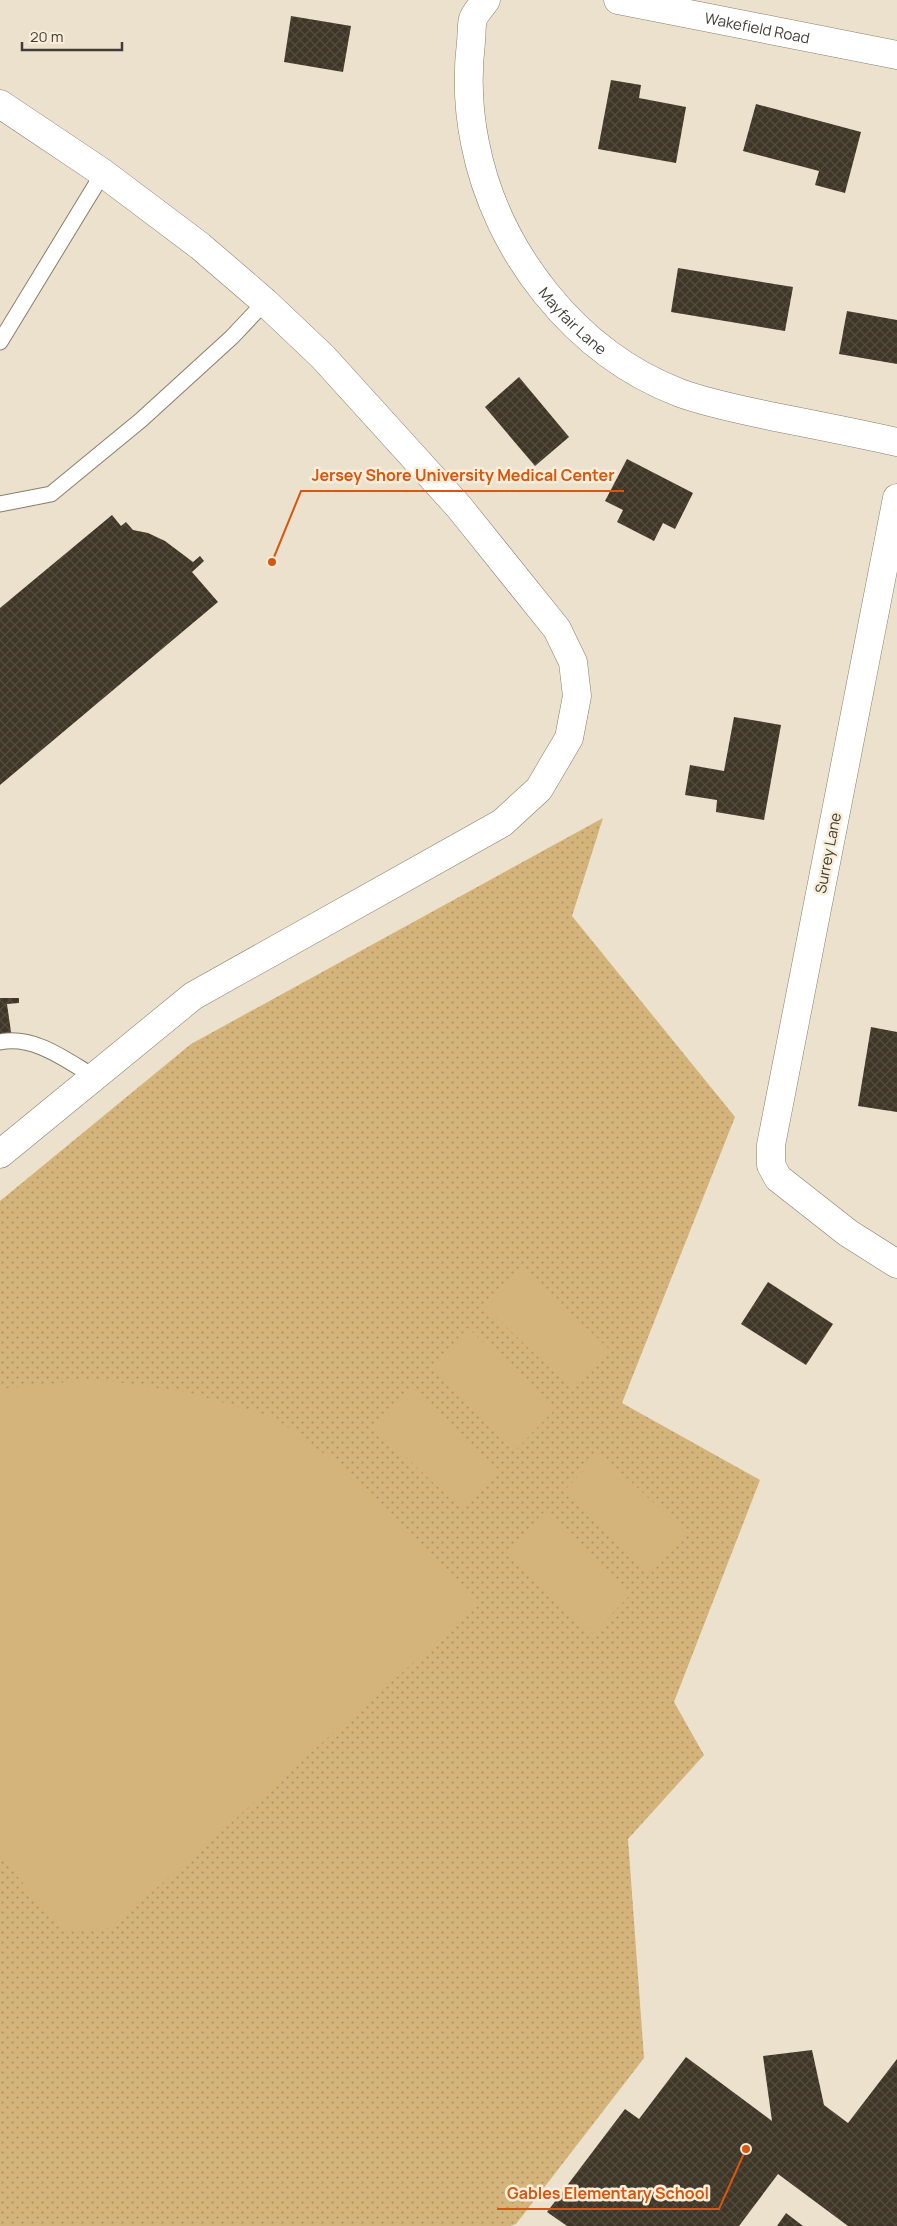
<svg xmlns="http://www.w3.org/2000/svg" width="897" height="2226" viewBox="0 0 897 2226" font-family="Manrope,sans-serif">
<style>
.grass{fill:url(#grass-dots)}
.pitch{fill:#d4b47b}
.building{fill:url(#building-cross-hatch)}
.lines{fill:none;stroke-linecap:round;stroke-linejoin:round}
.service-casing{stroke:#887e6c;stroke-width:17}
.minor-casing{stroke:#887e6c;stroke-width:29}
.service{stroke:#fff;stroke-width:15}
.minor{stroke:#fff;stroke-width:28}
.labels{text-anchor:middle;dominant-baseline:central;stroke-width:5;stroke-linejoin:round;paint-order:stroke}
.street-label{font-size:15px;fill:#413c35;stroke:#f9eeda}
.leader{fill:none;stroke:#d75610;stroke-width:2}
.callout-dot{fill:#d75610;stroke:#f9eeda;stroke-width:2}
.callout-label{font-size:16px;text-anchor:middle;font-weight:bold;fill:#d75610;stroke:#f9eeda;stroke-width:5;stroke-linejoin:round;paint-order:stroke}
</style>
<defs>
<pattern id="grass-dots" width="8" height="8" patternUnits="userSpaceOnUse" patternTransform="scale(1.25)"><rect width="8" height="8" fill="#d4b47b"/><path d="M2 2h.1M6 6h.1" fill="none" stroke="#ae9466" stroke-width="1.8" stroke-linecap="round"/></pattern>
<pattern id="building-cross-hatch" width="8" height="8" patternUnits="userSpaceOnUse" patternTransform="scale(1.25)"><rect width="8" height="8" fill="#3f3627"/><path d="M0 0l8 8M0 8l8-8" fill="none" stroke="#534b3e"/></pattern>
</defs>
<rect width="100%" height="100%" fill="#ece1cd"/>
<polygon class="grass" points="603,818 572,916 735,1117 622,1403 760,1480 674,1702 704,1755 628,1839 644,2058 516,2224 510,2226 0,2226 0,1201 191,1044"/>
<g class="pitch">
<polygon points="523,1269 610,1350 573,1390 486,1308"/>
<polygon points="468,1328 555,1409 517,1449 430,1367"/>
<polygon points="96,1379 191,1393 275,1418 350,1473 478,1606 111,1928 62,1931 0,1855 0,1389"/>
<polygon points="411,1387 498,1469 461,1509 374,1427"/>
<polygon points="600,1453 687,1534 650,1574 563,1492"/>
<polygon points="544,1512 631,1594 593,1634 507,1552"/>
</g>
<g class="building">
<polygon points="291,16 351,26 343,72 284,62"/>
<polygon points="611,80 641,85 639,98 686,107 676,163 598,149"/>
<polygon points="756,104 861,132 845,193 815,185 819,171 743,151"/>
<polygon points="678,268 793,287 785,331 671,312"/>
<polygon points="847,311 897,320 897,364 839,354"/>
<polygon points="519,377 569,437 535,466 485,407"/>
<polygon points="627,459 693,493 675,529 663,523 654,541 617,522 623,510 605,501"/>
<polygon points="112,515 121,526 126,522 133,530 148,533 165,541 193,562 200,556 204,561 192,572 218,602 0,785 0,608"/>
<polygon points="734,717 781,725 764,820 716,812 717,800 685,795 690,765 724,771"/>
<polygon points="0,998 19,998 19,1003 7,1004 13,1046 0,1048"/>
<polygon points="871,1027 897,1032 897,1112 858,1106"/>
<polygon points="768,1282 833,1324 806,1365 741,1324"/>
<polygon points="812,2050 824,2105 848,2123 897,2059 897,2226 848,2226 778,2174 739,2226 567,2226 547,2212 625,2109 639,2119 686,2057 772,2121 763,2056"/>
<polygon points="786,2213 803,2226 777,2226"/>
</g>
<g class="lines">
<g class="service-casing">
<g id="service">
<polyline points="0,342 103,173"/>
<polyline points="0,504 51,494 141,420 232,337 265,302"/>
<path d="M0 1042C34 1035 66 1060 93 1076"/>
</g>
</g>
<g class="minor-casing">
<g id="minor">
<path id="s1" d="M486 0C482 6 475 13 473 19 471 26 472 34 471 42 467 76 468 109 475 143 496 251 575 353 680 393 710 404 743 410 775 417 816 425 856 433 897 442"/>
<path id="s2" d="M618 0 897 55"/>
<polyline points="0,104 103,173 200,246 265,302 323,357 459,507 557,629 573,662 577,696 569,738 539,789 502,823 193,996 0,1154"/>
<polyline points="897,498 771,1145 771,1165 778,1178 848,1233 897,1264"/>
</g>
</g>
<use href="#service" class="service"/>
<use href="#minor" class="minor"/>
</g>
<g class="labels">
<g class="street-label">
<text stroke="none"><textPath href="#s2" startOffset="142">Wakefield Road</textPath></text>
<text stroke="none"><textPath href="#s1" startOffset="354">Mayfair Lane</textPath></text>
<text transform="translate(828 853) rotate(-79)">Surrey Lane</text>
</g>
</g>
<path class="leader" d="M272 562L301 491H624M746 2149L719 2209H497"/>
<g class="callout-dot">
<circle cx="272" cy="562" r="5"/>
<circle cx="746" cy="2149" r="5"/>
</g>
<g class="callout-label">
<text x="463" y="481">Jersey Shore University Medical Center</text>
<text x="608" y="2199">Gables Elementary School</text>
</g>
<path d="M22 42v8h100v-8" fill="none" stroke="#413c35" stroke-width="2.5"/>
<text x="30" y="42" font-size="15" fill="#413c35" stroke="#f9eeda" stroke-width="4" paint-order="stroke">20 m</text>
</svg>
